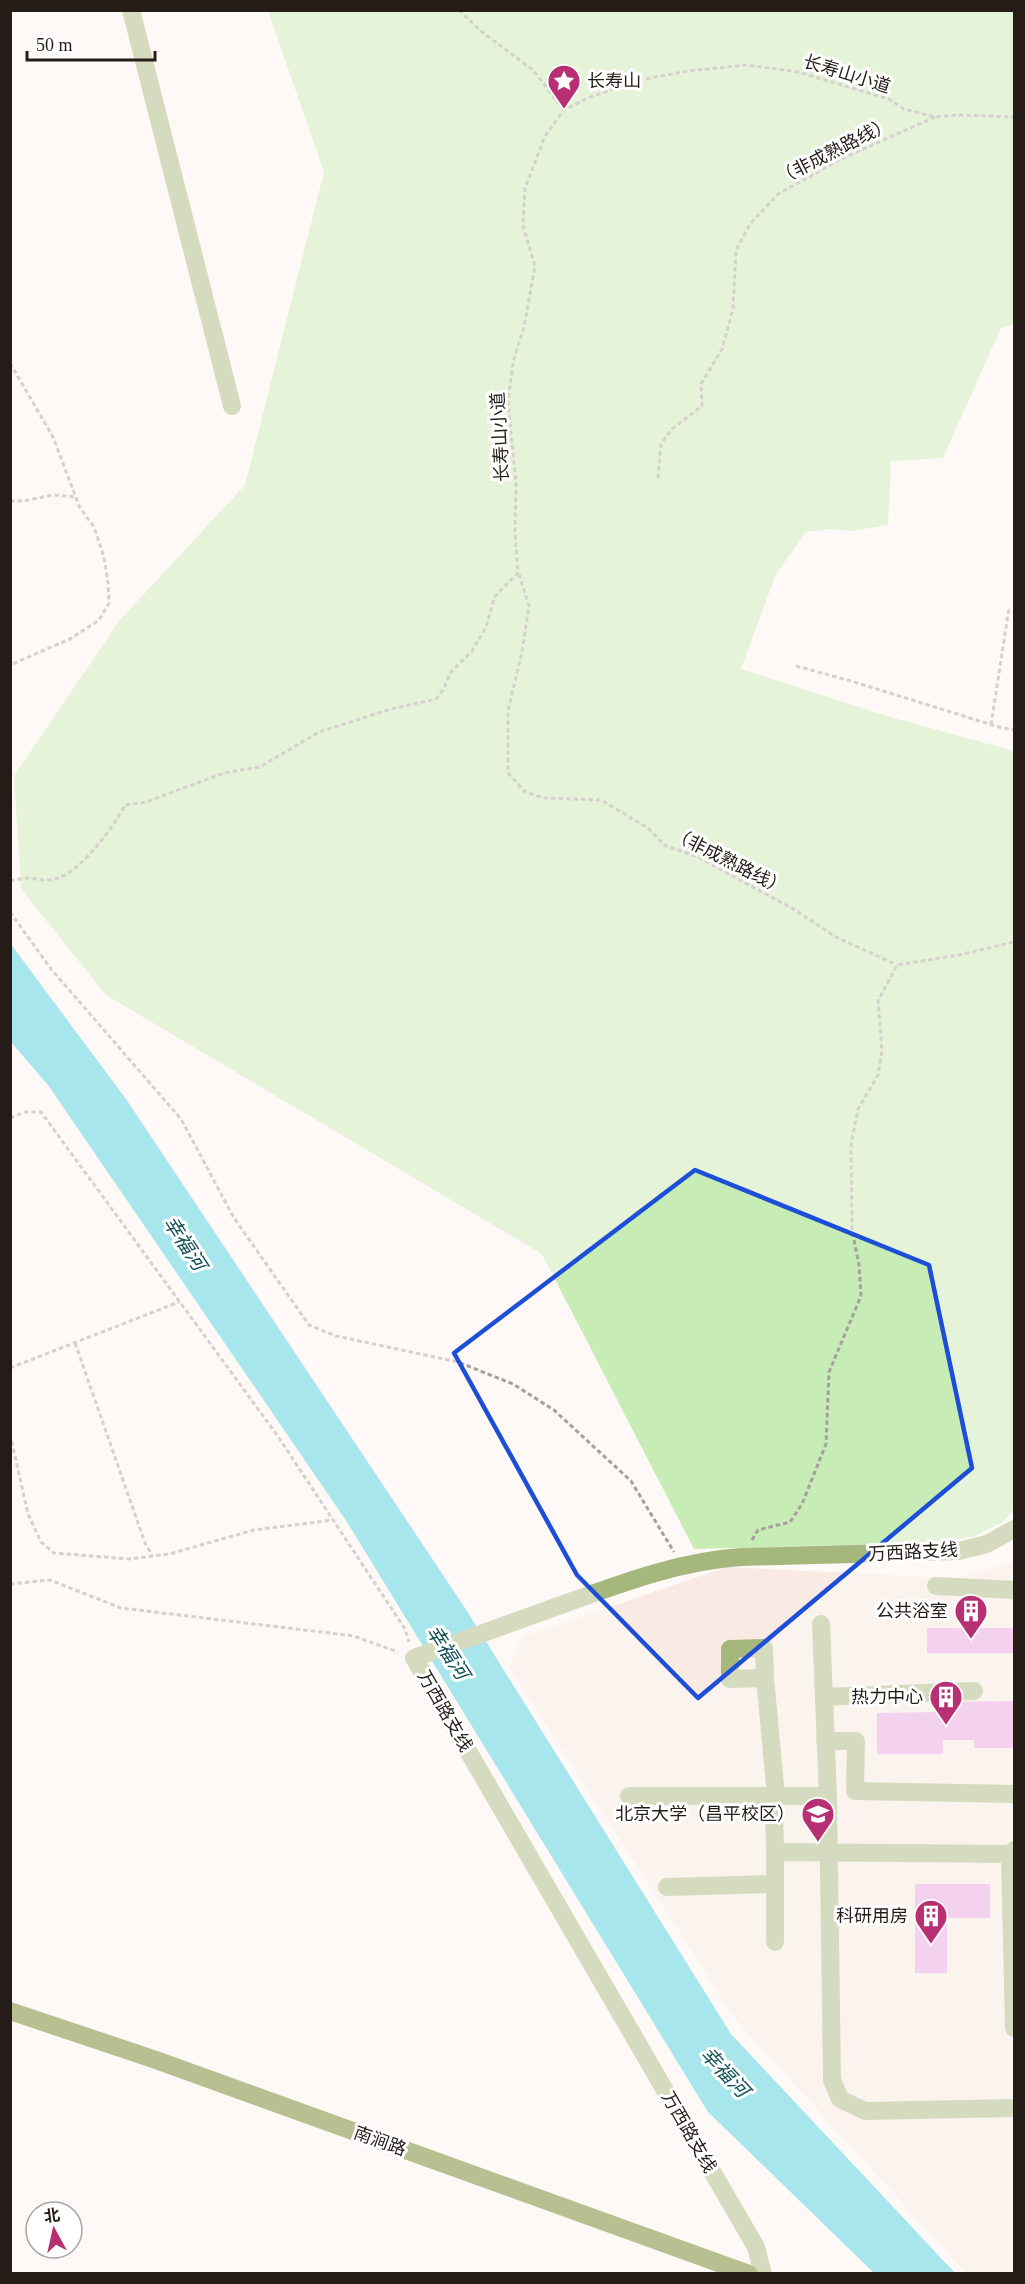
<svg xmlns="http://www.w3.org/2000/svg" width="1025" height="2284" viewBox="0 0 1025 2284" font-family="'Times New Roman','Noto Sans SC',serif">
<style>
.built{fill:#f9ebe4}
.green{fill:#c7ecb6}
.water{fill:#3ccfe0}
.building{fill:#e8a1e5}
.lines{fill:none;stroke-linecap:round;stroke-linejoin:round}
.path{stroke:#a69f9c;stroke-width:3;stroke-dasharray:4.5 3;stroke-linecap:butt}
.minor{stroke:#a5b77d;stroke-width:18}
.major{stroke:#637a16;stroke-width:18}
.marked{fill:none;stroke:#1d4ed8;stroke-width:4.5;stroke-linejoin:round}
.labels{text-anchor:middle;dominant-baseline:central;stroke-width:6;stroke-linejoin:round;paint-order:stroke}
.street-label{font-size:18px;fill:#251c17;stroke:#fff}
.poi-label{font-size:18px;fill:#251c17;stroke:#fff;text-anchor:end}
.water-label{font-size:20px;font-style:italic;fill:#145158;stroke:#fff}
</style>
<rect width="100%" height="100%" fill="#fef9f6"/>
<polygon class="built" points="1014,1562 1014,2273 966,2273 736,2020 509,1667 522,1637 727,1567 956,1578"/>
<polygon class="green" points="268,11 1014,11 1014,324 1001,328 943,458 891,461 888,525 853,531 830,529 806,532 776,574 741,669 887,716 1014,751 1014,1510 1001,1523 972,1537 919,1543 694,1549 542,1254 106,995 21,889 14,776 119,621 245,485 324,172"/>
<polygon class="water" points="10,943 126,1099 467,1611 731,2034 955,2273 874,2273 708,2112 347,1522 48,1085 11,1042"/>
<g class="building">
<rect x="927" y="1628" width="87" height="25"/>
<polygon points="1014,1701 1014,1748 974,1748 974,1740 943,1740 943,1754 877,1754 877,1713 939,1712 939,1702"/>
<polygon points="915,1884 990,1884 990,1918 947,1918 947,1973 915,1973"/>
</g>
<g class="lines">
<g class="path">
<polyline points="459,10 482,32 533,70 564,110"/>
<polyline points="10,363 53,437 80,508 94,527 104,557 108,582 109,603 99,620 70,639 10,665"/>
<polyline points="658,478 661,444 672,429 702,406 701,384 722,349 733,309 736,250 750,224 778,194 841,159 935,117"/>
<polyline points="10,501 23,501 53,495 76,497"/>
<polyline points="519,574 529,606 522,652 508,711 508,773 524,791 543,798 601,800 648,828 664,845 698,857 795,910 836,937 897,965"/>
<polyline points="796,666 851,681 999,727 1014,730"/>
<polyline points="991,725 1009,608"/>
<path d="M10 881C16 880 23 878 29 878 39 879 48 882 58 878 82 870 113 828 125 805L146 802 224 773 260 767 319 732 391 709 436 699 443 690 451 672 472 651 486 627 495 596 518 573 515 532 516 483 508 402 513 362 524 327 535 266 523 226 525 188 545 136 564 110 590 97 640 80 688 71 746 65 798 72 889 99 904 109 935 117 957 115 1014 117"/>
<polyline points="10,912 51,969 181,1119 234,1218 309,1325 336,1336 458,1362 513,1384 554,1410 631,1481 674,1552"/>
<polyline points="10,1118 25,1112 41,1112 277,1435 405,1629 409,1642"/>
<polyline points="75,1343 145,1543 152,1555"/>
<polyline points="10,1368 179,1302"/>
<polyline points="10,1434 28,1514 41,1542 54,1553 129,1559 169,1554 254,1530 333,1520"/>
<polyline points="752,1540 758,1530 790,1522 802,1504 826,1444 829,1372 861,1296 859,1265 852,1230 851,1145 858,1109 878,1075 882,1051 878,1001 897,965 959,955 1014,942"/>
<polyline points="10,1584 50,1580 121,1608 354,1636 398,1652"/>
</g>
<g class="minor">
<polyline points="131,10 232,406"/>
<polyline points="936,1586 1014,1590"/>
<polyline points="821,1624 828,1796 832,2080 840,2099 865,2111 1014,2108"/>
<polygon points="764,1648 765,1678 730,1679 730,1649"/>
<polyline points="765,1678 776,1796"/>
<polyline points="824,1697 974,1691"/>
<polyline points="825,1741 856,1741 855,1791 1014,1794"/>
<polyline points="629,1796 828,1796"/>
<polyline points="774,1808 775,1852"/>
<polyline points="1014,1850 1010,1854 1014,2028"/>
<polyline points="667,1887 775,1884"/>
<polyline points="775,1942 775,1852 1014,1854"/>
<path d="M763 2274 756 2247 414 1658C463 1640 512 1623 561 1605 619 1584 679 1561 741 1557L959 1551 987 1544 1014 1529"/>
</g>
<polyline class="major" points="10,2011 156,2060 749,2274"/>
</g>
<path d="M0 0H1025V2284H0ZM695 1170 929 1265 972 1468 698 1698 577 1575 454 1353Z" fill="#fef9f6" fill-opacity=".55" fill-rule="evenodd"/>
<path class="marked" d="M695 1170 929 1265 972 1468 698 1698 577 1575 454 1353Z"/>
<defs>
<g id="sight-pin" transform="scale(1.725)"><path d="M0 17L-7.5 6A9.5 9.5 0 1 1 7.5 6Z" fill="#b73073" stroke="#fff"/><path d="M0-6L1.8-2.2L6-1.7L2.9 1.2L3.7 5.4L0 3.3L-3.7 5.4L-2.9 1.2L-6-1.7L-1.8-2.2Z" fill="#fff"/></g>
<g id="building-pin" transform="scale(1.725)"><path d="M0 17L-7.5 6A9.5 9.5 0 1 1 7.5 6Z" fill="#b73073" stroke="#fff"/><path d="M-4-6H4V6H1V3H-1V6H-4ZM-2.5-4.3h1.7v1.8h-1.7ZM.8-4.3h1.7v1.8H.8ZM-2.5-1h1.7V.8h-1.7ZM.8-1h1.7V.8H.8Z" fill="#fff"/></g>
<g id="university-pin" transform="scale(1.725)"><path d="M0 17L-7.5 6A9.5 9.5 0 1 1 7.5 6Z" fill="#b73073" stroke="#fff"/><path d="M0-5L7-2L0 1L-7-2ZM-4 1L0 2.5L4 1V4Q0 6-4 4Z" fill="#fff"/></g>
</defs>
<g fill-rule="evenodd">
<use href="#sight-pin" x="564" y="81"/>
<use href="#building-pin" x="971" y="1611"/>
<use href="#building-pin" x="946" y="1697"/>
<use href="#university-pin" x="818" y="1814"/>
<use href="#building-pin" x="931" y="1916"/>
</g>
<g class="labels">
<g class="street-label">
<text transform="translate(847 74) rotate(17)">长寿山小道</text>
<text transform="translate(834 151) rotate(-27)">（非成熟路线）</text>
<text transform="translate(500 437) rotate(-93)">长寿山小道</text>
<text transform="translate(729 861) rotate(27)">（非成熟路线）</text>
<text transform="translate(913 1552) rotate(-3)">万西路支线</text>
<text transform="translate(445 1711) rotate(60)">万西路支线</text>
<text transform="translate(689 2132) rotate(60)">万西路支线</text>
<text transform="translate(380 2141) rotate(20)">南涧路</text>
</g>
<g class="poi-label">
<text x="587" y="81" text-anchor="start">长寿山</text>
<text x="948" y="1611">公共浴室</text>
<text x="923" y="1697">热力中心</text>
<text x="795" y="1814">北京大学（昌平校区）</text>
<text x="908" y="1916">科研用房</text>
</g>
<g class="water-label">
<text transform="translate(185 1243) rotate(57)">幸福河</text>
<text transform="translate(448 1652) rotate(57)">幸福河</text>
<text transform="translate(725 2072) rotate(47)">幸福河</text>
</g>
</g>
<rect width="1025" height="2284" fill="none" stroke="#251c17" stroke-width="24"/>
<g transform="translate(54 2230) rotate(352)"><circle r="28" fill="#ffffff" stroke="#a8a4a2" stroke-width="1.5"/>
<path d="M0-4.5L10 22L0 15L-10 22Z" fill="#b73073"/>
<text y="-9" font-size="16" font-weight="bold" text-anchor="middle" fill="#251c17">北</text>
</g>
<path d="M27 51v9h128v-9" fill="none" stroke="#251c17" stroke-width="3"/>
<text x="36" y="51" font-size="18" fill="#251c17" stroke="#ffffff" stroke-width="4.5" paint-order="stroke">50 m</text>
</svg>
